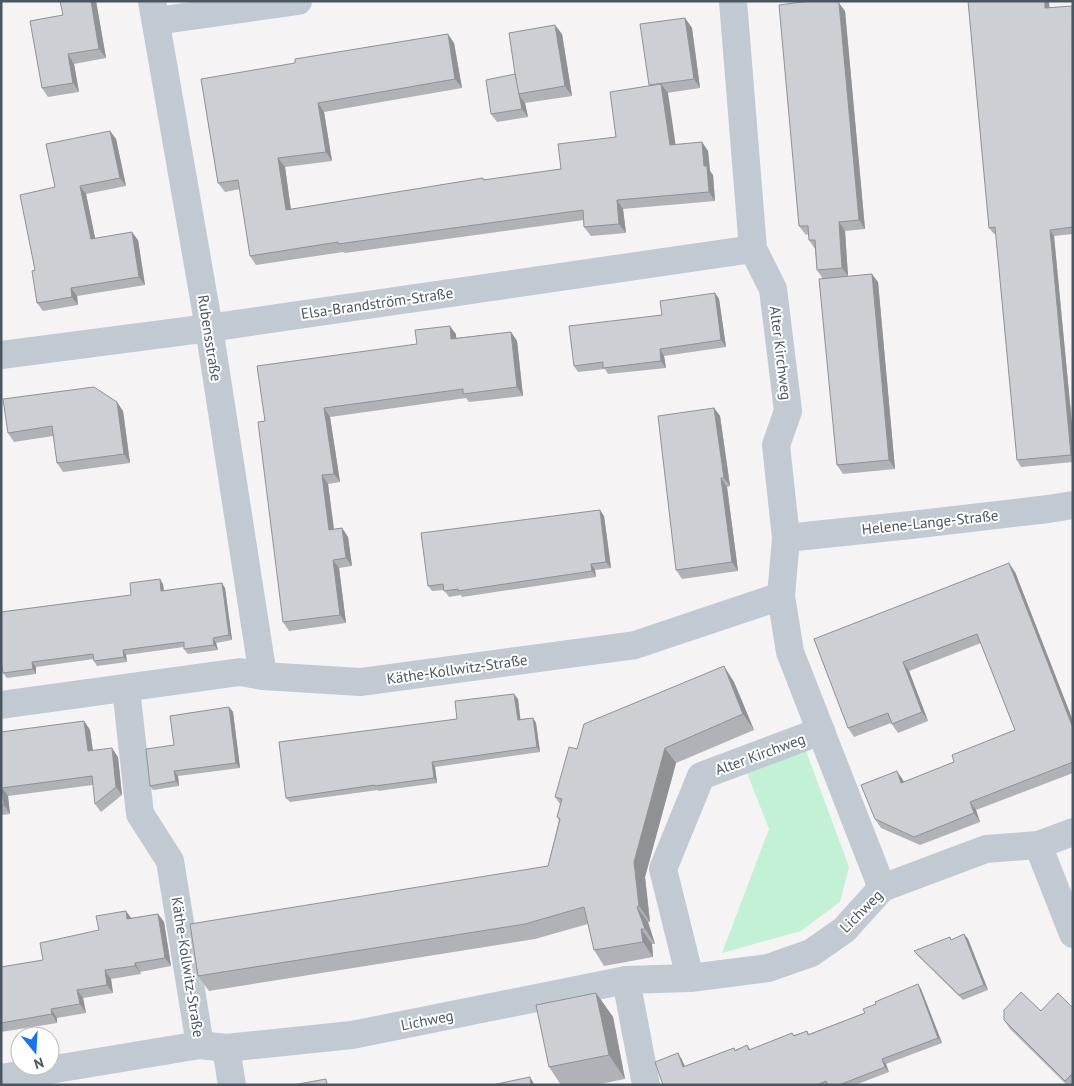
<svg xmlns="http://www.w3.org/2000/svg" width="1074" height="1086" viewBox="0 0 1074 1086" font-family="'PT Sans',sans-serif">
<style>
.green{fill:#c3f1d5}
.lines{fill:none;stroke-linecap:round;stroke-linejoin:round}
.street{stroke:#c1cad2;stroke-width:28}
.wall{fill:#b0b2b7}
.shaded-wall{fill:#909195}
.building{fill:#cdcfd5;stroke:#909195}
.labels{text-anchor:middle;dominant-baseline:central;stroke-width:4;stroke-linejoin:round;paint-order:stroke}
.street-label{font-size:15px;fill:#4a5661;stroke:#fff}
</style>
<rect width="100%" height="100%" fill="#f5f3f3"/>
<polygon class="green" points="806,751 849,867 840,902 801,931 722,953 769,829 747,773"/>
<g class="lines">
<g class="street">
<polyline points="152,1 209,328 263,676"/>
<polyline points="733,1 753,249 773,289 788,411 776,445 786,538 781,596 790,652 882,888"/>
<polyline points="156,21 298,1"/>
<polyline points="1,355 209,328 753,249"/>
<polyline points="786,538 911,525 1048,509 1073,505"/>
<polyline points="126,689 140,814 170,861 200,1045"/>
<polyline points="1,705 240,672 263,676 360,682 635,645 781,596"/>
<polyline points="1038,845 1073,934"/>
<polyline points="690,978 663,869 701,776 821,731"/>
<polyline points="626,980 646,1085"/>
<polyline points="226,1048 232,1085"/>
<polyline points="1,1078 200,1045 226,1048 352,1035 626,980 690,978 768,968 811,953 844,930 882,888 986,849 1038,845 1073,832"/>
</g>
</g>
<g class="wall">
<polygon points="96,1 106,58 74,64 79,92 48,97 42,88"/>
<polygon points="968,1 1049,1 1049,8 1072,6 1073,6 1073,234 1054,236 1073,435 1073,462 1021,467 1017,460 996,234 994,234 989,228"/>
<polygon points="845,11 865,229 845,231 848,276 878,282 895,469 843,474 837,465 823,279 817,270 815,249 809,240 808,234 806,235 799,226"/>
<polygon points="685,18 692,28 700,88 667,93 675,145 702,142 708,151 710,171 713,175 715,201 623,209 626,233 591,236 584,227 584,220 345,253 343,252 256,265 250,256 240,189 225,192 218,183 201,79 454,43 462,88 324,112 332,161 285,167 291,209 484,180 561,169 616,137 650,86 649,85"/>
<polygon points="562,34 572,96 525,103 528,117 497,122 491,114 515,75"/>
<polygon points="110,131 116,139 126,186 86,194 95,238 138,240 145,285 77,296 78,305 43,311 37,303 35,270 55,187"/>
<polygon points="715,293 719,299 726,347 664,356 666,368 608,374 605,369 578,372 574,366 662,315"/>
<polygon points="511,332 517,341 523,396 469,402 466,398 330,417 340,482 328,484 334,529 342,528 348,537 352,566 339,568 346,623 289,631 283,622 265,421 417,344 456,334 456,338"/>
<polygon points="714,408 720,416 730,486 727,487 738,571 682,579 676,570"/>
<polygon points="123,411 130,463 63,472 57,463 53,436 14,442 8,433"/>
<polygon points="604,516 611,568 595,570 596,577 462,597 461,595 449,597 444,590 432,591 428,586"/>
<polygon points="1015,572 1073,721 1073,773 976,810 980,822 920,845 881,828 875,819 903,780 904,782 954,762 1015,730 981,643 909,671 928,721 898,733 891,723 854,737 848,728 814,639"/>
<polygon points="163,584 164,590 225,588 232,640 216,643 218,650 188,654 184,649 184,647 126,655 127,662 97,666 94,661 94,659 36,667 36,674 7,678 3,673 3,671 1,671 1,612 131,595"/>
<polygon points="734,682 754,730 676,763 645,877 650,922 648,922 655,944 652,944 653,957 604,966 594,950 588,924 535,939 209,991 198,976 548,866 559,820 557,817 560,804 555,797 577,749"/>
<polygon points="518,699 520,719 533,718 536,723 540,752 435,767 437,783 378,791 378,790 290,802 286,798 457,719"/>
<polygon points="229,707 233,712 240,768 178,776 179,786 153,790 150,786 174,745"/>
<polygon points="84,721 90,730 93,750 118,757 122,795 101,812 95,804 93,785 8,796 10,814 1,815 1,732"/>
<polygon points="158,914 164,922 171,966 140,972 141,974 111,979 113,993 83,998 86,1013 57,1018 57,1023 1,1032 1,967 43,960 99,930 131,918"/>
<polygon points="964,934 968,939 988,990 963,1000 918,956 914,951 952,940"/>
<polygon points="921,989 942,1043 886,1064 889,1072 855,1085 663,1085 681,1058 685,1066 734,1048 735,1050 747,1045 751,1050 792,1033 794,1035 807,1031 809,1034 865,1013"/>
<polygon points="596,993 613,1017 625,1079 595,1085 561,1085 549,1067"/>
<polygon points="1073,1008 1073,1085 1067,1085 1010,1029 1004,1020 1041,1011"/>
</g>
<g class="shaded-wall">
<polygon points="91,1 96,1 106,58 99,49"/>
<polygon points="1045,1 1049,1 1050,15 1045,8"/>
<polygon points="839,3 845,11 865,229 859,220"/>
<polygon points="685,18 692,28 700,88 694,79"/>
<polygon points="555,25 562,34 572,96 565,86"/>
<polygon points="448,34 454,43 462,88 455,79"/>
<polygon points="68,54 74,64 79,92 73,83"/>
<polygon points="661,84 668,93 677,154 670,145"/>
<polygon points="519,95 525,103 528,117 522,109"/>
<polygon points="318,103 324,112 332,161 326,152"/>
<polygon points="110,131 116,139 126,186 120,178"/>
<polygon points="702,142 708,151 710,171 713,175 715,201 709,192 704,166"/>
<polygon points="278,158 285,167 292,219 286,210"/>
<polygon points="80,186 86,194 97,247 91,239"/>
<polygon points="617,200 623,209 626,233 619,224"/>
<polygon points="839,222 845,231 848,276 842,268"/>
<polygon points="1050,230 1054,236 1073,435 1073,458 1071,455"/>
<polygon points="132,232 138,240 145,285 139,277"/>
<polygon points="872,274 878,282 895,469 889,460"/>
<polygon points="71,288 77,296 78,305 72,297"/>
<polygon points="715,293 719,299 726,347 721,340"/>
<polygon points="450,326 456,334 457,348 451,339"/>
<polygon points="511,332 517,341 523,396 517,387"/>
<polygon points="660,349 664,356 666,368 661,361"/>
<polygon points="117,402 123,411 130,463 124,454"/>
<polygon points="324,408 330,417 340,482 334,474"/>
<polygon points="714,408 720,416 730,486 724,478"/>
<polygon points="322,475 328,484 335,538 329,530"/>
<polygon points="721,478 727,487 738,571 732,562"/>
<polygon points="600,510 604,516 611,568 606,562"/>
<polygon points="342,528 348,537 352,566 346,558"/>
<polygon points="333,560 339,568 346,623 340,615"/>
<polygon points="1009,563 1015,572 1073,721 1073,728"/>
<polygon points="591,564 595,570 596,577 592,571"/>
<polygon points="160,579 163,584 164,596 161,591"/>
<polygon points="222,583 225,588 232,640 229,635"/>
<polygon points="213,638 216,643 218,650 214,645"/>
<polygon points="123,650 126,655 127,662 124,657"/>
<polygon points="32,662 36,667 36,674 33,669"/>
<polygon points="903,662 909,671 928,721 922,712"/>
<polygon points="724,666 734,682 754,730 743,714"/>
<polygon points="514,694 518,699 521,724 518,720"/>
<polygon points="229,707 233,712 240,768 236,763"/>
<polygon points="533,718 536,723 540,752 537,747"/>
<polygon points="84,721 90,730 94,760 88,751"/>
<polygon points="112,748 118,757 122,795 116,787"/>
<polygon points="665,748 676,763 645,877 650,922 639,906 634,862"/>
<polygon points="432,762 435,767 437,783 434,778"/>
<polygon points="174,771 178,776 179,786 176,781"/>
<polygon points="897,771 903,780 907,792 901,783"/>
<polygon points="2,788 8,796 10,814 4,805"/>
<polygon points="970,802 976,810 980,822 974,813"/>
<polygon points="637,907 648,922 655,944 645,929"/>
<polygon points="126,911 132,919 127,919"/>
<polygon points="158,914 164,922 171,966 165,958"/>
<polygon points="641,929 652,944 653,957 643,942"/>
<polygon points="964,934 968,939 988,990 984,985"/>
<polygon points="135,963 140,972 141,974 135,966"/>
<polygon points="105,970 111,979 113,993 107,985"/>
<polygon points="918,984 921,989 942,1043 938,1038"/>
<polygon points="77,990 83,998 86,1013 80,1004"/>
<polygon points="596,993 613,1017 625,1079 609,1055"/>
<polygon points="51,1009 57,1018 57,1023 52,1014"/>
<polygon points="678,1053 681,1058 687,1072 683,1067"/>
<polygon points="882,1059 886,1064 889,1072 885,1067"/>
<polygon points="530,1077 533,1082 534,1085 531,1085"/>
</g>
<g class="building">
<polygon points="60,1 91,1 99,49 68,54 73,83 42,88 30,21 63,15"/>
<polygon points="809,1 837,1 839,3 859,220 839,222 842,268 817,270 815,240 809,240 808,226 799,226 779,5"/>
<polygon points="968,1 1045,1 1045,8 1072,6 1073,227 1050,230 1071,455 1017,460 995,227 989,228"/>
<polygon points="685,18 694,79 649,85 640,24"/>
<polygon points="555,25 565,86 518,94 509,33"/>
<polygon points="448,34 455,79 318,103 326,152 278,158 286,210 483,178 483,180 561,169 558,144 616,137 610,92 661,84 670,145 702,142 704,166 707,166 709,192 617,200 619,224 584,227 583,210 338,244 338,242 250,256 238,180 218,183 201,79 295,63 295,59"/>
<polygon points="515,74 522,109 491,114 486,80"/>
<polygon points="110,131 120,178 80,186 91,239 132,232 139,277 71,288 72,297 37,303 32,271 35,270 20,195 55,187 46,144"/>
<polygon points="872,274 889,460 837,465 819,279"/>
<polygon points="715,293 721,340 660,349 661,361 603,368 603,362 574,366 569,326 662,315 660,301"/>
<polygon points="450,326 451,339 511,332 517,387 463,394 463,389 324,408 334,474 322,475 329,530 342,528 346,558 333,560 340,615 283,622 258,422 265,421 257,366 417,344 415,330"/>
<polygon points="94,387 117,402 124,454 57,463 52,426 8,433 3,399"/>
<polygon points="714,408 724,478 721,478 732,562 676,570 658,416"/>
<polygon points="600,510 606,562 591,564 592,571 458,591 458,589 444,591 443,584 428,586 421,533"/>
<polygon points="1009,563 1073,728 1073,762 970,802 974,813 914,837 875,819 861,785 897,771 901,783 954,762 952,755 1015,730 977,634 903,662 922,712 892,724 888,713 848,728 814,639"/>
<polygon points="160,579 161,591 222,583 229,635 213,638 214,645 184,649 184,642 123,650 124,657 94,661 93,654 32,662 33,669 3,673 2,666 1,666 1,612 131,595 130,583"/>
<polygon points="724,666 743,714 665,748 634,862 639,906 637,907 645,929 641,929 643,942 594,950 584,907 525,924 198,976 190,924 548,866 560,819 557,817 562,799 555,797 569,747 577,749 584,724"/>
<polygon points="514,694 518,720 533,718 537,747 432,762 434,778 375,786 375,785 286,798 279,742 457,719 455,701"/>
<polygon points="229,707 236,763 174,771 176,781 150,786 146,749 174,745 170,716"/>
<polygon points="84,721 88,751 112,748 116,787 95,804 92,776 2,788 4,805 1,806 1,732"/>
<polygon points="126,911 127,919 158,914 165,958 135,963 135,966 105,970 107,985 77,990 80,1004 51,1009 52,1014 1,1023 1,967 43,960 40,943 99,930 96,916"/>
<polygon points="964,934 984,985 959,995 914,951 950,937 951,940"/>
<polygon points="918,984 938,1038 882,1059 885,1067 839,1085 828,1085 826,1081 817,1085 663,1085 655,1062 678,1053 683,1067 734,1048 735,1051 747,1045 749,1050 792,1033 794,1036 807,1031 808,1035 865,1013 863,1009 876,1004 875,1002"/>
<polygon points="1021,992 1041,1011 1058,993 1073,1008 1073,1073 1065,1081 1004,1020 1004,1010"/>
<polygon points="596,993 609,1055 549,1067 536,1005"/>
<polygon points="530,1077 531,1085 492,1085"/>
<polygon points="326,1079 327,1085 293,1085"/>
</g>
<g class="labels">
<g class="street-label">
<text transform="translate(377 303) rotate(-8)">Elsa-Brandström-Straße</text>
<text transform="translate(210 338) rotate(81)">Rubensstraße</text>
<text transform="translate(781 353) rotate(83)">Alter Kirchweg</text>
<text transform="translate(930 522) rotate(-6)">Helene-Lange-Straße</text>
<text transform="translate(457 669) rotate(-8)">Käthe-Kollwitz-Straße</text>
<text transform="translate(760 754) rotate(-20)">Alter Kirchweg</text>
<text transform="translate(861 911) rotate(-45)">Lichweg</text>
<text transform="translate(188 967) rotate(81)">Käthe-Kollwitz-Straße</text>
<text transform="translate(427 1020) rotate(-11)">Lichweg</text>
</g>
</g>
<rect width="1074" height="1086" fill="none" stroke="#4a5661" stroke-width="5"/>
<g transform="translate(35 1051) rotate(162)"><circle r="24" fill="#ffffff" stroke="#b7bbc0"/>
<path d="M0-4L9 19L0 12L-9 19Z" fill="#1a73e8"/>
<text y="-8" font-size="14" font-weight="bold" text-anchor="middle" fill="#4a5661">N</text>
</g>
</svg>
